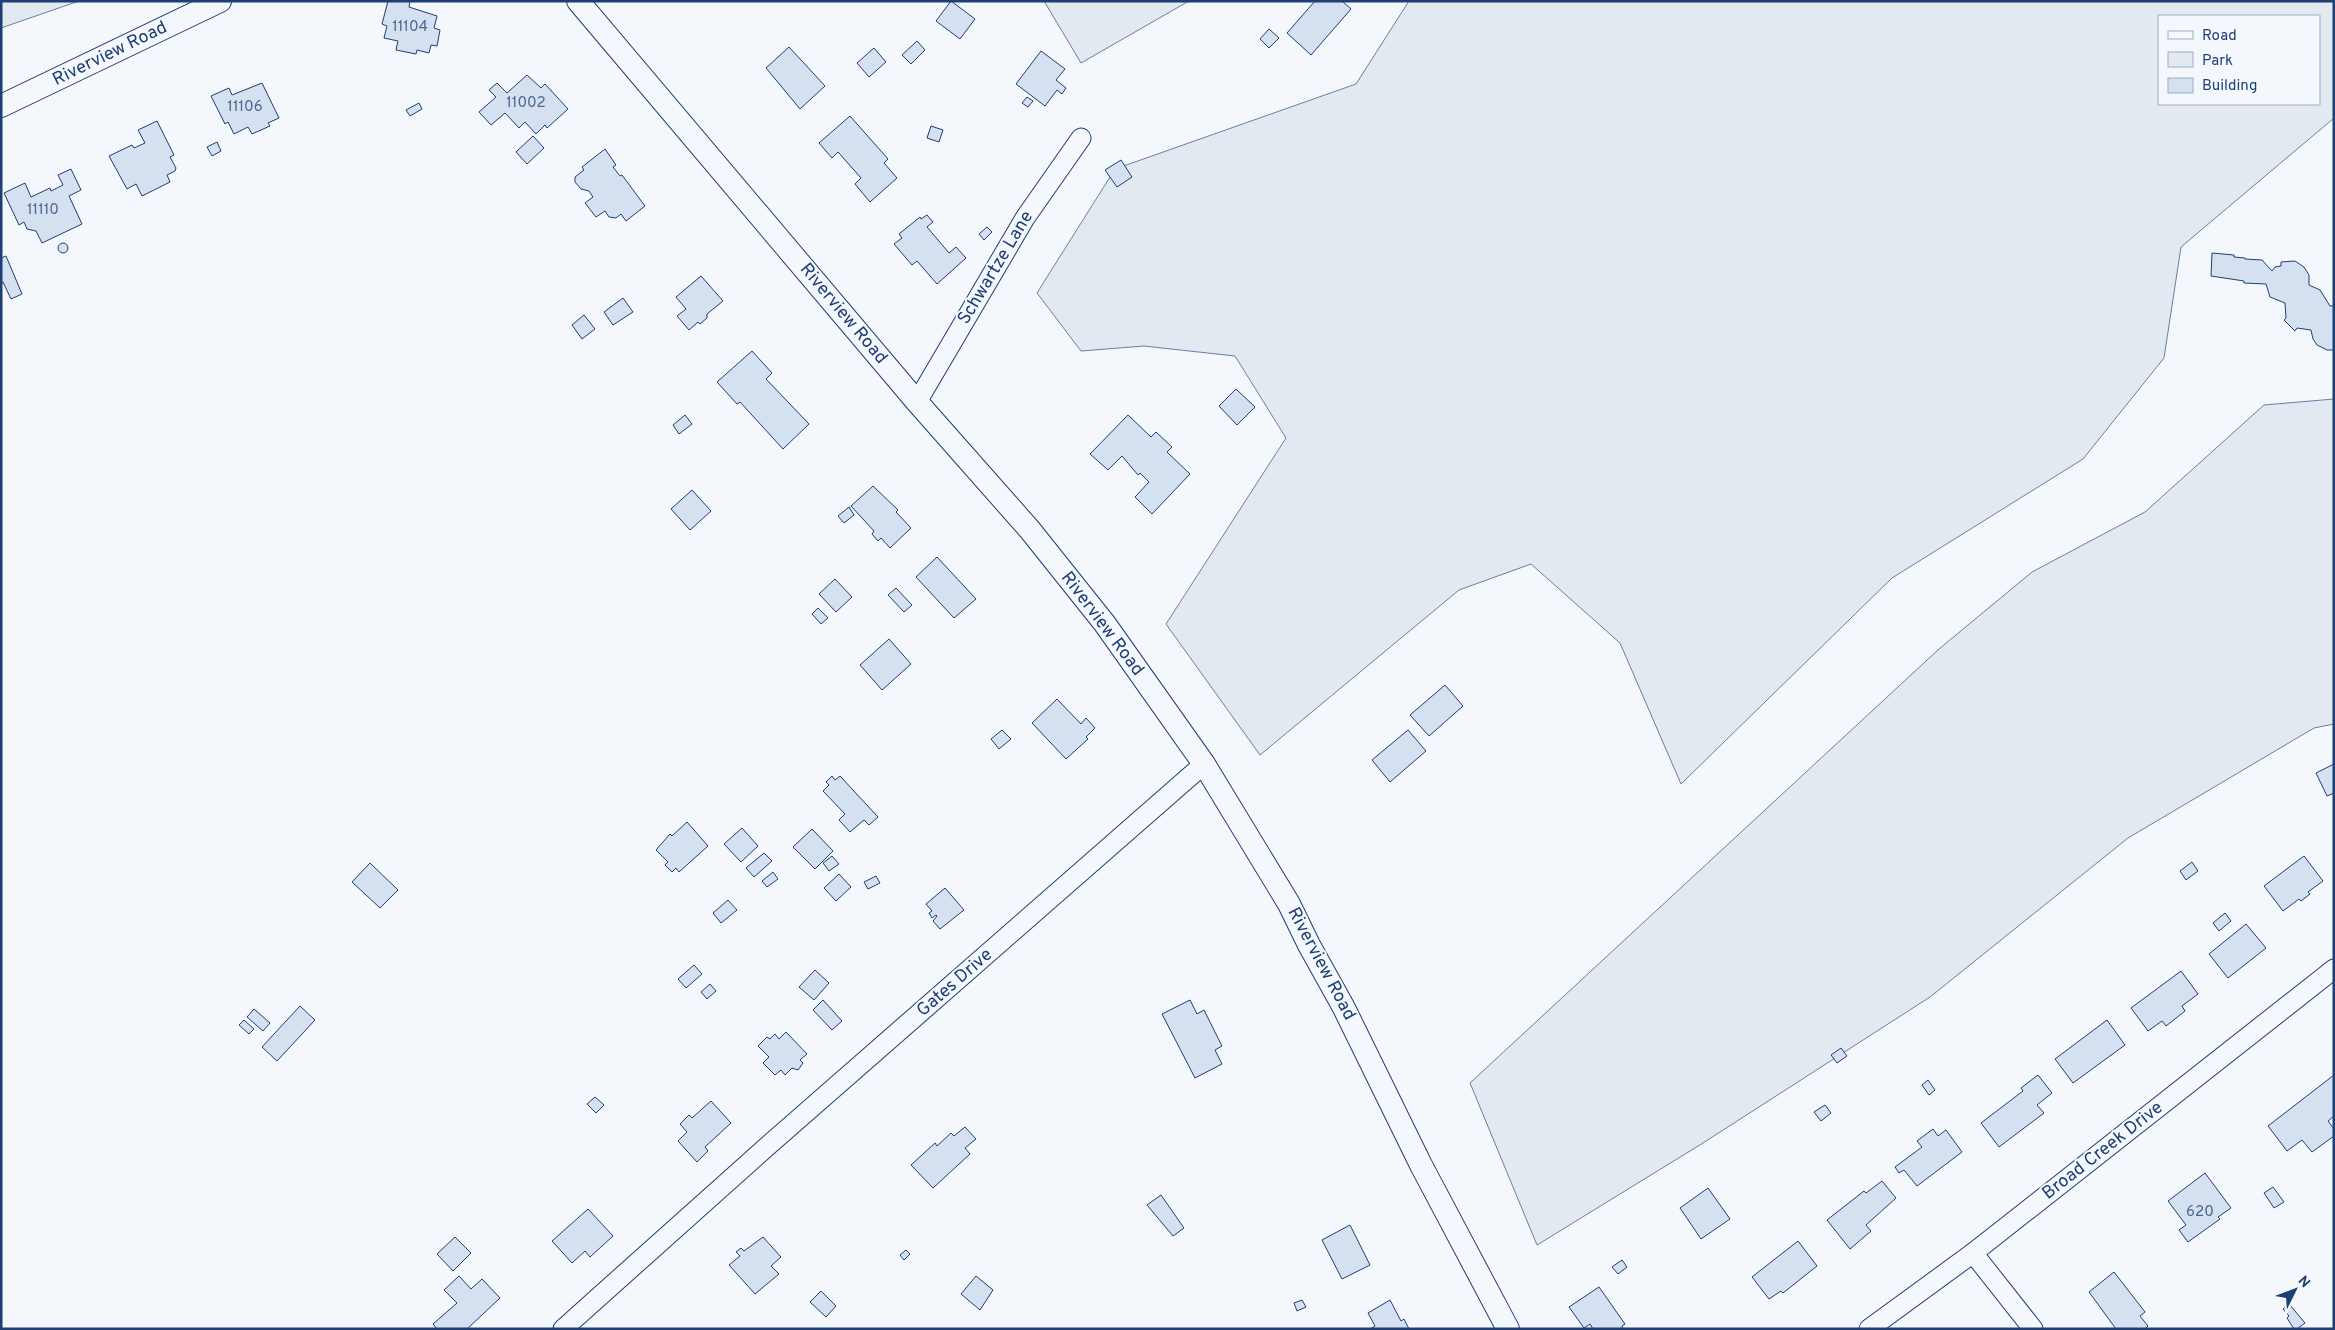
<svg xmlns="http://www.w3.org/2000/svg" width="2335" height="1330" viewBox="0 0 2335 1330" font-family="Overpass,sans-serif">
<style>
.green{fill:#e3e9f0;stroke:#687fa3;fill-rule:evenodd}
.building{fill:#d5e0f0;stroke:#1d3f73}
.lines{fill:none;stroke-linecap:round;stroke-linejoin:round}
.minor-casing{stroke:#1d3f73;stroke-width:21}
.tertiary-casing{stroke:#1d3f73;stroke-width:24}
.minor{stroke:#f4f7fb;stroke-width:19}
.tertiary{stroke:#f4f7fb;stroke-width:22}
.labels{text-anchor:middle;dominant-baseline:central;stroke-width:4;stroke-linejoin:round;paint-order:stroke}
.number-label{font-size:15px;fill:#4b6792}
.street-label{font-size:18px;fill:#1d3f73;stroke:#f4f7fb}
</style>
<rect width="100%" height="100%" fill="#f4f7fb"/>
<g class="green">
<polygon points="1,1 79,1 1,28"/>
<polygon points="1044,1 1189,1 1081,63"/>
<path d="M1409 1H2334V118L2181 247 2164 358 2083 459 1892 578 1681 784 1620 643 1531 564 1459 590 1260 755 1166 624 1286 438 1235 356 1144 346 1081 351 1037 293 1115 169 1356 84ZM2159 16H2319V104H2159Z"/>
<polygon points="2334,399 2334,724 2314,728 2128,838 1930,997 1703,1143 1537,1245 1470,1083 1939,649 2032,572 2145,512 2264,405"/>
</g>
<g class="building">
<polygon points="388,1 410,1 409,7 437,16 434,28 440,30 437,46 431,45 429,53 417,50 416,54 396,50 398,41 384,38 387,26 382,24"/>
<polygon points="951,1 975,19 960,39 936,21"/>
<polygon points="1315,1 1342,1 1351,9 1311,55 1287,33"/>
<polygon points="1269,29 1279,38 1269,48 1260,39"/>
<polygon points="917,41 925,50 911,64 902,55"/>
<polygon points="789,47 825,86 800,109 766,68"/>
<polygon points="874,48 886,62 869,77 857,63"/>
<polygon points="1041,51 1065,69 1056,80 1066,88 1062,94 1057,90 1045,106 1016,84"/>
<polygon points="527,75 541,88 545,84 568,109 547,128 545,125 536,134 525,122 519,128 505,113 491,125 479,112 496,97 489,90 497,83 507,93"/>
<polygon points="262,83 279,118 268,123 270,126 252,134 248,127 234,134 228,122 225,124 211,96 229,88 232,95"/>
<polygon points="1027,97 1033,101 1028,107 1022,103"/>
<polygon points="419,103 422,109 410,116 406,110"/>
<polygon points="850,116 888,159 884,163 897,178 870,202 855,184 861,178 838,152 832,158 819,143"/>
<polygon points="157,121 174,155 170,157 176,168 175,171 167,175 170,182 142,196 136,184 127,189 109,156 132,145 134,148 145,143 138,130"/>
<polygon points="931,126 943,130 939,142 927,138"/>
<polygon points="533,136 544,148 527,164 516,152"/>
<polygon points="217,142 221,151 212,156 207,147"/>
<polygon points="605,149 616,165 613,167 620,176 622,175 645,206 626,221 621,214 616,218 609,217 605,211 596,217 585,203 593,197 589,191 581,189 575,182 575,177 584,170 582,167"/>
<polygon points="1121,160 1132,177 1117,187 1105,170"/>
<polygon points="71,169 81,190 69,196 82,224 42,243 36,231 27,229 24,222 19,225 4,193 25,183 31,197 50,188 51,191 63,185 58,175"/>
<polygon points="927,215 933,222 927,227 949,253 956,247 966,258 937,284 917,261 912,265 894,244 902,238 899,234 920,217 921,219"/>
<polygon points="987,227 992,232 984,240 979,234"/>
<circle cx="63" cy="248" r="5"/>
<polygon points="2212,253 2234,255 2234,257 2245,258 2245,259 2262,260 2272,271 2275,267 2281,266 2281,262 2295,261 2304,267 2309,275 2309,285 2320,290 2330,306 2334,306 2334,350 2327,350 2317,345 2313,339 2311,330 2297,328 2295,331 2284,320 2286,318 2285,303 2270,297 2266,284 2244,283 2244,281 2211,276"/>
<polygon points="6,256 22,294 11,299 3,282 1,283 1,258"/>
<polygon points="701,276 723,301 707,314 707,318 700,324 698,322 689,330 677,316 686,309 676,297"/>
<polygon points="623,298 633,312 613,325 604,312"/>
<polygon points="584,315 595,329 582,339 572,325"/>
<polygon points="752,351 772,373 766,379 809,424 783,449 740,402 737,404 717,382"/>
<polygon points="1236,389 1255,407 1237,425 1219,406"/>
<polygon points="685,415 692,424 679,434 673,425"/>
<polygon points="1128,415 1151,437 1156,432 1172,447 1167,452 1190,474 1152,514 1135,497 1149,482 1140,473 1138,475 1122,456 1108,470 1090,454"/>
<polygon points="873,486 898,510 896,512 911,528 890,548 881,538 878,541 872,534 874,531 851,506"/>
<polygon points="692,490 711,511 690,530 671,509"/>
<polygon points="849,507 854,515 844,523 838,516"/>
<polygon points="937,557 976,599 954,618 916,577"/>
<polygon points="835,579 852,597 836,612 819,594"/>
<polygon points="896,588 912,605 904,612 888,595"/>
<polygon points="818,608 828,618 821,624 812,614"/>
<polygon points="889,639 911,664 882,690 860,665"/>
<polygon points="1445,685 1463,706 1429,736 1410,715"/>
<polygon points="1057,699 1081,724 1086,718 1095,728 1086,737 1088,739 1066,759 1032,723"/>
<polygon points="1002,730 1011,739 999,749 991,739"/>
<polygon points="1408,730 1426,751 1390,782 1372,760"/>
<polygon points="2334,764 2334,793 2327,796 2316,773"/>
<polygon points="832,776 835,780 840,776 878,817 869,825 864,820 850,832 839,820 845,814 823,791 829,785 826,782"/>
<polygon points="687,822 708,846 679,872 676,868 672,872 665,865 668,862 656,850 670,834 672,836"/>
<polygon points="742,828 758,846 741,862 724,844"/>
<polygon points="812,829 833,851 815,869 793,847"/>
<polygon points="764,853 772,861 754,877 746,868"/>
<polygon points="832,856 839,864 829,871 823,863"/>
<polygon points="2304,856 2323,881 2308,892 2310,894 2301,901 2299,899 2283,911 2264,886"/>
<polygon points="2192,862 2198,871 2186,880 2180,871"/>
<polygon points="370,863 398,890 380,908 352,882"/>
<polygon points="773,872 778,879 767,887 762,881"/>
<polygon points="839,874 851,887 836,901 824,888"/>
<polygon points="876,876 880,883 868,889 864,882"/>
<polygon points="945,888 964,910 940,929 933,921 937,916 936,915 932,918 929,913 932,911 926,904"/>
<polygon points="728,900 737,910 721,923 713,913"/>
<polygon points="2225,913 2231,921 2219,931 2213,923"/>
<polygon points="2246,924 2266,948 2228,978 2209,954"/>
<polygon points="694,965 702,974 686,988 678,979"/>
<polygon points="815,970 829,983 814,1000 799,987"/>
<polygon points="2181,971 2198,994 2182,1006 2185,1011 2166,1026 2162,1021 2148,1031 2131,1008"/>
<polygon points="710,984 716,991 707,999 701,992"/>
<polygon points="823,1000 842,1021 832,1030 813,1010"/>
<polygon points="1190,1000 1197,1014 1204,1010 1222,1046 1215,1050 1222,1064 1195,1078 1162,1014"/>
<polygon points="300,1006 315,1020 277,1061 262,1047"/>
<polygon points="254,1009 270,1023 263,1031 247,1017"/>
<polygon points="244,1020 254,1029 249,1034 239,1025"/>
<polygon points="2107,1020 2125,1045 2073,1083 2055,1059"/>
<polygon points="786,1032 807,1054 800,1060 803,1063 798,1070 792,1068 785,1075 781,1070 775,1075 763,1063 769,1057 758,1046 767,1037 770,1039 775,1034 779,1039"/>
<polygon points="1841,1048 1847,1056 1837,1063 1831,1055"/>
<polygon points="2038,1075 2052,1093 2037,1105 2044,1113 1999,1147 1981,1123 2023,1091 2021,1088"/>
<polygon points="2334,1075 2334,1116 2328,1121 2334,1129 2334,1136 2312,1152 2302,1140 2287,1151 2268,1126"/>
<polygon points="1928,1080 1935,1090 1929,1095 1922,1085"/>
<polygon points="595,1097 604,1105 596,1113 587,1104"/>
<polygon points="711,1101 731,1123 705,1147 708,1151 697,1162 678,1141 687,1132 680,1124 689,1115 692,1118"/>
<polygon points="1825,1105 1831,1113 1821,1121 1814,1112"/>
<polygon points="965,1127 976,1139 965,1148 970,1154 933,1188 911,1165 935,1143 937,1146 951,1133 954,1136"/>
<polygon points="1933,1129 1938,1136 1946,1130 1962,1152 1917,1186 1904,1170 1899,1173 1895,1167 1922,1147 1917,1141"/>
<polygon points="2205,1173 2231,1208 2218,1217 2220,1219 2188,1242 2179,1230 2186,1225 2168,1201"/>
<polygon points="1882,1181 1896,1198 1866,1225 1871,1231 1850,1249 1827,1220 1864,1191 1866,1193"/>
<polygon points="2273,1187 2284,1202 2274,1208 2264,1193"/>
<polygon points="1708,1188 1730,1219 1701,1239 1680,1208"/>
<polygon points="1161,1195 1184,1228 1173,1236 1147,1205"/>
<polygon points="588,1209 613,1236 590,1257 585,1251 572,1263 552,1241"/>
<polygon points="1350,1225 1370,1265 1342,1279 1322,1240"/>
<polygon points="455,1237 471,1253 453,1271 437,1254"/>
<polygon points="763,1237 781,1257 771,1266 779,1274 755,1294 729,1265 740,1256 736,1252 741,1248 744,1251"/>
<polygon points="1798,1241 1817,1266 1783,1293 1781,1291 1769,1299 1752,1277"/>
<polygon points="906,1250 910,1254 904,1260 900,1255"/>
<polygon points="1622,1260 1627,1267 1618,1274 1612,1267"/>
<polygon points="2114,1272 2145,1312 2140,1316 2148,1326 2145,1329 2116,1329 2089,1292"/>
<polygon points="459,1276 471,1289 482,1279 500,1298 467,1329 437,1329 433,1324 457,1303 444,1290"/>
<polygon points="976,1276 993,1290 980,1310 961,1294"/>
<polygon points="1599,1287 1625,1324 1622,1326 1623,1329 1593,1329 1590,1324 1584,1328 1569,1307"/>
<polygon points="821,1291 836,1306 826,1317 810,1302"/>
<polygon points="1302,1300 1306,1307 1297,1311 1294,1303"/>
<polygon points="1390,1300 1401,1321 1404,1319 1409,1329 1370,1329 1375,1326 1368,1313"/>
<polygon points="2289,1304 2305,1323 2297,1329 2294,1329 2287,1318 2289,1316 2283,1309"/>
</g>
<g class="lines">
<g class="minor-casing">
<g id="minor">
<polyline points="917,402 1025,218 1081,138"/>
<polyline points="1973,1253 2033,1329"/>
<polyline points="563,1329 762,1151 1204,764"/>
<polyline points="1869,1329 1973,1253 2334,969"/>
</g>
</g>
<g class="tertiary-casing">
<g id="tertiary">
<polyline points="578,1 917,402 1030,530 1105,624 1204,764 1289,904 1309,945 1344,1008 1421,1165 1508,1329"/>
<polyline points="1,106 220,1"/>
</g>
</g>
<use href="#minor" class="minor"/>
<use href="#tertiary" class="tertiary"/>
</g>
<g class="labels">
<g class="number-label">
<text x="410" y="27">11104</text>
<text x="526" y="103">11002</text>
<text x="245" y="107">11106</text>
<text x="43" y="210">11110</text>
<text x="2200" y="1212">620</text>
</g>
<g class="street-label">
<text transform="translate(110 54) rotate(-26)">Riverview Road</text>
<text transform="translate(996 268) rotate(-59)">Schwartze Lane</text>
<text transform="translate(843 314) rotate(50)">Riverview Road</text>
<text transform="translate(1102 624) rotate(53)">Riverview Road</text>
<text transform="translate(1321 964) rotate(62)">Riverview Road</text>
<text transform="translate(955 983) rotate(-41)">Gates Drive</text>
<text transform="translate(2103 1151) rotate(-38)">Broad Creek Drive</text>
</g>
</g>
<rect width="2335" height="1330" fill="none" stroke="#1d3f73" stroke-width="5"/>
<rect x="2158" y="15" width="162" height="90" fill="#f4f7fb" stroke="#9eadc5"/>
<rect x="2168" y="31" width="25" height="8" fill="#f4f7fb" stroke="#9eadc5"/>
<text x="2202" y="40" font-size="15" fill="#1d3f73">Road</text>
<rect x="2168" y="52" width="25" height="15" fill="#e3e9f0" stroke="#9eadc5"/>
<text x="2202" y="65" font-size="15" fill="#1d3f73">Park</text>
<rect x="2168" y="78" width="25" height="15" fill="#d5e0f0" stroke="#9eadc5"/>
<text x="2202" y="90" font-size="15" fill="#1d3f73">Building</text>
<g transform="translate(2295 1290) rotate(48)" stroke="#f4f7fb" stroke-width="4" paint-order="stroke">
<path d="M0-4L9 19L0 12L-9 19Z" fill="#1d3f73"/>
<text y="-8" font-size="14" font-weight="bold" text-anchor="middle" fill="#1d3f73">N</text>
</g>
</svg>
